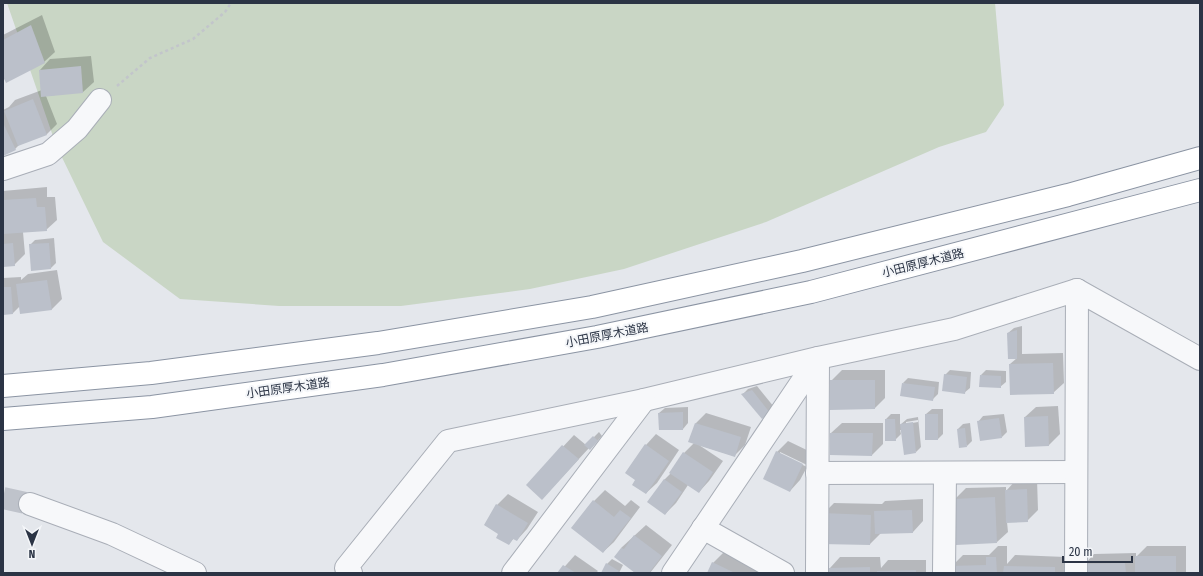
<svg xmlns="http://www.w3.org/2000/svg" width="1203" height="576" viewBox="0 0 1203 576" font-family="'Fira Sans Condensed','Noto Sans JP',sans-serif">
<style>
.green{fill:#c9d6c5}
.shadow{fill:#0003;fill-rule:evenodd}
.building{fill:#bbc0ca}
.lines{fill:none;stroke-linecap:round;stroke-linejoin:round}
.minor-tunnel{stroke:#bfc3cb;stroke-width:22;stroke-dasharray:22 11;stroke-linecap:butt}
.minor-casing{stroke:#a9aeb7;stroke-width:24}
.highway-casing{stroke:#8b94a3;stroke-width:24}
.path{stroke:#c2c5cb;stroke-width:2.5;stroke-dasharray:3 3;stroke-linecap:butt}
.minor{stroke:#f7f8fa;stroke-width:22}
.highway{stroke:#fff;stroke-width:22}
.labels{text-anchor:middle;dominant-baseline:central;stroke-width:4;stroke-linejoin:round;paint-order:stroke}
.street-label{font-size:12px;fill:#2b3445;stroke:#f4f6f9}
</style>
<rect width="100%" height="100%" fill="#e4e7ec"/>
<polygon class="green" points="7,3 995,3 1004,105 986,132 939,147 766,222 624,269 530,289 401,306 279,306 180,299 103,242 56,145"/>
<g class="shadow">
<polygon points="42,15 55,52 44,62 3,80 3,35"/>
<polygon points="91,56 94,82 83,92 46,96 57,124 47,134 20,144 15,149 3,155 3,110 9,107 15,100 42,90 40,70 50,59"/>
<polygon points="47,187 47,197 55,197 57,220 46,230 23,232 25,254 14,265 3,266 3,191"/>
<polygon points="54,238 56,263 51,268 32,270 30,245 35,240"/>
<polygon points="57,270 62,299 52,309 20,306 13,313 3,314 3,278 21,277 21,280 28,274"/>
<polygon points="1022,326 1022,354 1063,353 1064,383 1053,393 1010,364 1017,358 1008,333 1014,328"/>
<polygon points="842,370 885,370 885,398 875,408 831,381"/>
<polygon points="950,370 971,372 970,388 964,393 945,375"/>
<polygon points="986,370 1006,371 1006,382 1000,387 981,375"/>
<polygon points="908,378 939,382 938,394 932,400 903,383"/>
<polygon points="757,386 774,407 769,412 743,394 748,389"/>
<polygon points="1058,406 1060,434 1049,445 1026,446 1025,417 1036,407"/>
<polygon points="688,407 688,423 683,429 659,413 665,408"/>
<polygon points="932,409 943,409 943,434 938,439 926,414"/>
<polygon points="706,413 751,427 745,445 734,456 699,445 723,461 709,481 699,492 688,485 676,503 665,514 664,480 671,473 684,453 694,443 696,423"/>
<path d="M891 414H900V425L907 419 918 417 921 447 916 452 902 430H900L901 434 895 440 886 419ZM918 420V422L906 424V422Z"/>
<polygon points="1004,414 1007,432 1002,437 978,422 983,416"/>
<polygon points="842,423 883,423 883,444 872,455 831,433"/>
<polygon points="970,423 972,441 967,446 958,429 963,424"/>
<polygon points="599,432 602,436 590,449 589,448 542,499 527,485 574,435 586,445"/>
<polygon points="656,434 679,450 657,483 646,493 637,480 646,445"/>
<polygon points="788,441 813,453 807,465 780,452 780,454 807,467 800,480 790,491 777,452"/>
<polygon points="1037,479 1038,510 1027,521 1007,522 1008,532 997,542 955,499 966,488 1006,487 1006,491 1016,480"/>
<polygon points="605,490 625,506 631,500 640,507 614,542 603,552 573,528 594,501"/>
<polygon points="508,494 538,512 527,529 517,540 514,538 509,544 500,534 485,525 497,505"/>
<polygon points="923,499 923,521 913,532 881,533 870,544 823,514 834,503 882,504 885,501"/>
<polygon points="646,525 672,545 650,573 637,573 621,548"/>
<polygon points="998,546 1007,546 1007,564 1015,555 1066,557 1065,573 952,573 952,566 963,555 989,555"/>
<polygon points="1147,546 1186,546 1186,573 1084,573 1084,565 1094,554 1136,553 1136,557"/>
<polygon points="724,552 761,573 708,573 713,563"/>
<polygon points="575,555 598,571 596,573 559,573"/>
<polygon points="840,557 880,557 881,568 888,560 926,560 926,573 830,573 830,568"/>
<polygon points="612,559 623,565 619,573 602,573 607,564"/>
</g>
<g class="building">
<polygon points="31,25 45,63 6,83 3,76 3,40"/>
<polygon points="81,66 83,93 41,97 39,70"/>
<polygon points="33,99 47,135 18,146 4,111"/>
<polygon points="3,123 16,150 3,156"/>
<polygon points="36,198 37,207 45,207 47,231 3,234 3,200"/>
<polygon points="13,243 15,266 3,267 3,244"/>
<polygon points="49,243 51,269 31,271 29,244"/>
<polygon points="47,280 52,310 20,314 16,284"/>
<polygon points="3,287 11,287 13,314 3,315"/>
<polygon points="1017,330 1017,359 1008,359 1007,333"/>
<polygon points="1053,363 1054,394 1010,395 1009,364"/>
<polygon points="944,374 967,377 965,394 942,391"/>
<polygon points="980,375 1001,376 1001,388 979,387"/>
<polygon points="830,380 875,380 875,409 830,410"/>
<polygon points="902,383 935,387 933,401 900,396"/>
<polygon points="752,390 770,413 762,419 741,394"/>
<polygon points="683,412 683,430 659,430 658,413"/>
<rect x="925" y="414" width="13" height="26"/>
<polygon points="1048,416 1049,446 1025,447 1024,417"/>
<polygon points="999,418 1002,438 980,441 977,421"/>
<polygon points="885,419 895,419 896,441 885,441"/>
<polygon points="913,422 916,453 904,455 900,424"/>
<polygon points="695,423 741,437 735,457 688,442"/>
<polygon points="965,428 967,447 959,448 957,429"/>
<polygon points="830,433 873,433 872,456 830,455"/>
<polygon points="593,436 598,441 590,450 584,445"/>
<polygon points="645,444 669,461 646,494 632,485 635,480 625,473"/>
<polygon points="562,445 579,459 542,500 526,485"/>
<polygon points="776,451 803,464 790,492 763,479"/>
<polygon points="683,452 713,472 699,493 669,473"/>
<polygon points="664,479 682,492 665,515 647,502"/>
<polygon points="1027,489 1028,522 1006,523 1005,490"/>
<polygon points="995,497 997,543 956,545 954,499"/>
<polygon points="593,500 614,517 620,510 631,518 603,553 571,528"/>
<polygon points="496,504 528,523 517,541 513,539 509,545 496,538 498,534 484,525"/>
<polygon points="912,510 913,533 875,534 874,511"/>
<polygon points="822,513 871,515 870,545 821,544"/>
<polygon points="634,535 662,556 649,573 635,573 614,557 621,548 624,549"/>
<rect x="1135" y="556" width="41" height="17"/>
<polygon points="986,557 996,557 997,573 951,573 951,566 986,565"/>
<polygon points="712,562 735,573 707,573"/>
<polygon points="606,563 619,571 617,573 601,573"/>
<polygon points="1125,563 1126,573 1083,573 1083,564"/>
<polygon points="563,565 576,573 557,573"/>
<polygon points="1004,566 1055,567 1055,573 1003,573"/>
<polygon points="870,567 870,573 829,573 829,568"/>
<polygon points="916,570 916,573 877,573 877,571"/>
</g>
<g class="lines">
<polyline class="minor-tunnel" points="3,498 30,504"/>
<g class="minor-casing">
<g id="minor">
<polyline points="3,169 48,154 77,129 100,100"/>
<polyline points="817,473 1076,472"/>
<polyline points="30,504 112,534 195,573"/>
<polyline points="703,528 783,573"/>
<polyline points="351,573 346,568 448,441 644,400 818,358 817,573"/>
<polyline points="513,573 644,400"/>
<polyline points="673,573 818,358 954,329 1077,290"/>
<polyline points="944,573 945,473"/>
<polyline points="1076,573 1077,290 1200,359"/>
</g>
</g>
<g class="highway-casing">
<g id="highway">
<polyline points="3,386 151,373 378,343 592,307 802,261 1068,195 1200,158"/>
<polyline points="3,419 152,407 383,375 597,337 811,292 1200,190"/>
</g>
</g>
<polyline class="path" points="117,86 150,58 193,39 225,12 231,3"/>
<use href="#minor" class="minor"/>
<use href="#highway" class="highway"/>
</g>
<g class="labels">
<g class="street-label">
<text transform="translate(923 263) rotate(-14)">小田原厚木道路</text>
<text transform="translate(607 335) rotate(-11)">小田原厚木道路</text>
<text transform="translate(288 388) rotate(-8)">小田原厚木道路</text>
</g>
</g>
<rect width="1203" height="576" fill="none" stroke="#2b3445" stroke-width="8"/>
<g transform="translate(32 544) rotate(180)" stroke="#f4f6f9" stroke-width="3" paint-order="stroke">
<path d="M0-3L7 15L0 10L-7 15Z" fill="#2b3445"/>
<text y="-6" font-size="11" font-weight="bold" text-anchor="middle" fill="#2b3445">N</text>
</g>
<path d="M1063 556v6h69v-6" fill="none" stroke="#2b3445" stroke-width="2"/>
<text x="1069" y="556" font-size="12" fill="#2b3445" stroke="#f4f6f9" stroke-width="3" paint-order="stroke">20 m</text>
</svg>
